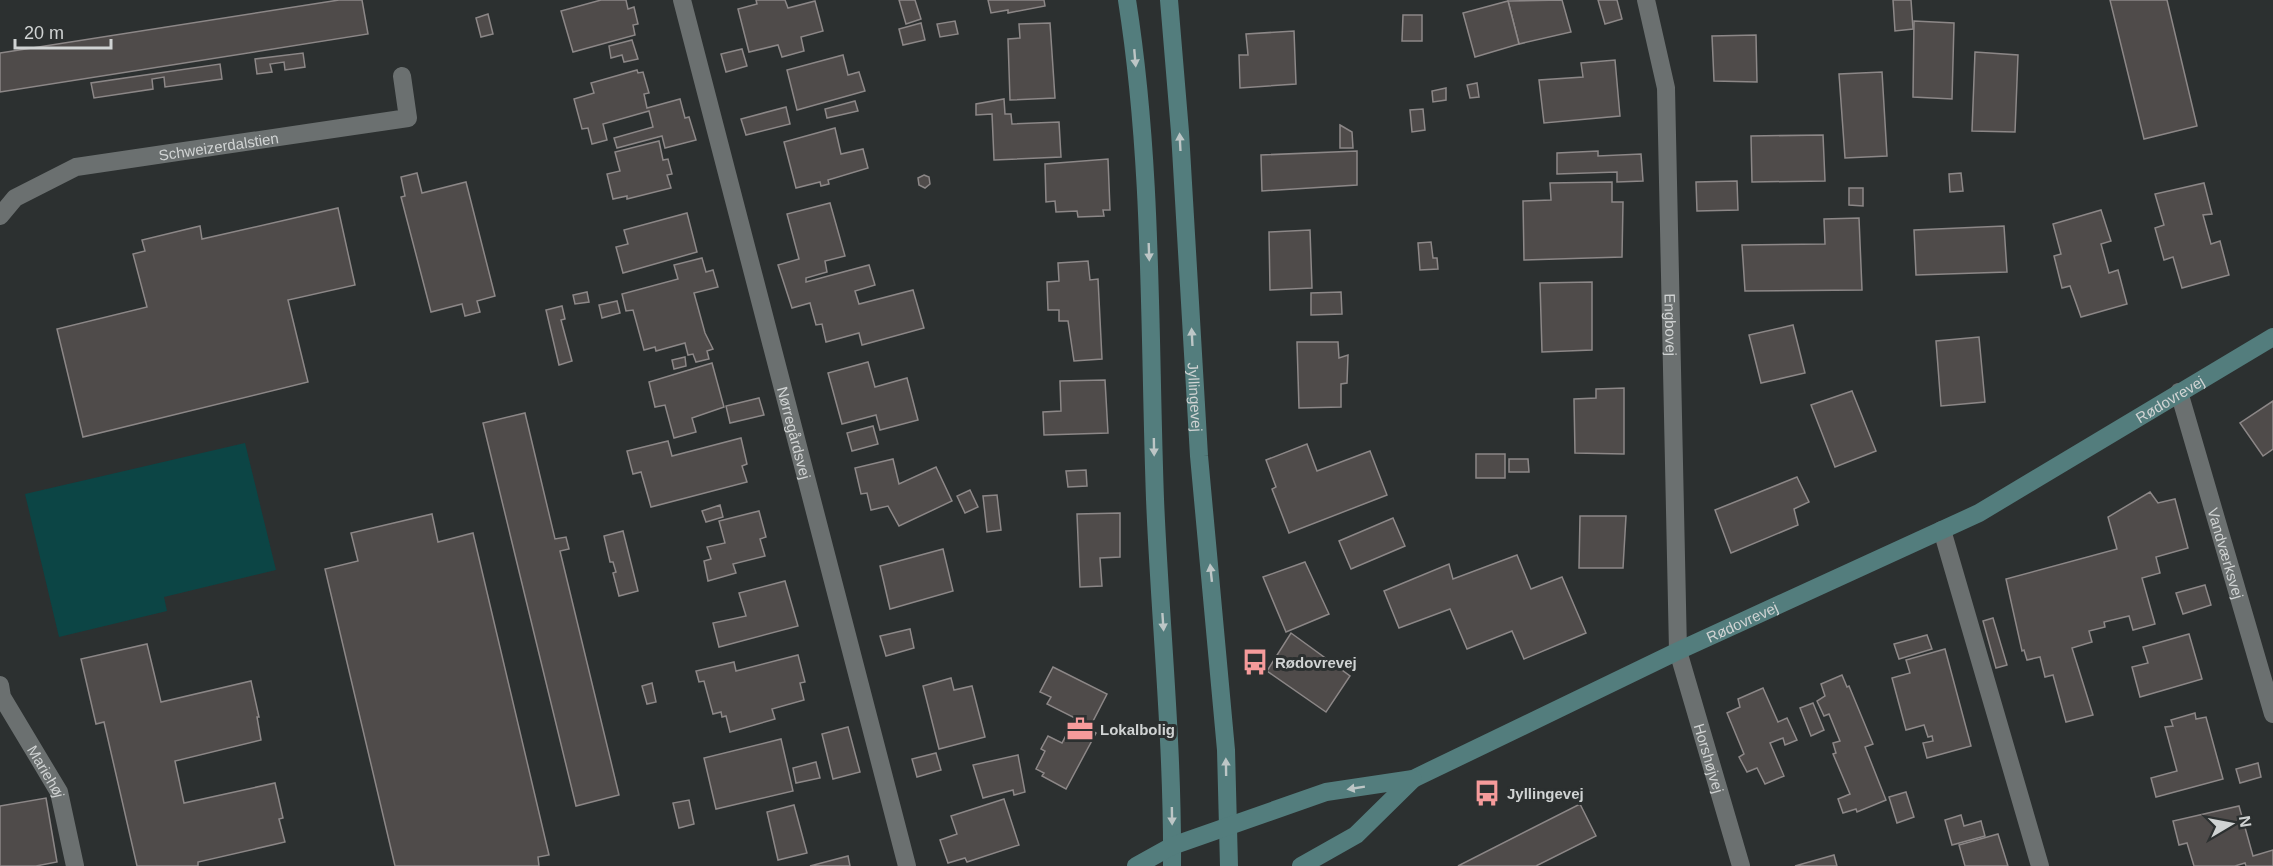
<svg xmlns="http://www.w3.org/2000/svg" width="2273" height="866" viewBox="0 0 2273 866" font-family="Helvetica,sans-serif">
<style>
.green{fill:#0c4545}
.building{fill:#4f4b4a;stroke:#8c8787;stroke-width:1.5}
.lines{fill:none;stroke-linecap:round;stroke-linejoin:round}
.street{stroke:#6b7070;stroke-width:18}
.secondary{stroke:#537d7d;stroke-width:18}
.oneway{fill:#bdc6c6}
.labels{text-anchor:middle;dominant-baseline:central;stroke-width:6;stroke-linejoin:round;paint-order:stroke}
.street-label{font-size:15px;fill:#d0d3d3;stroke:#2c3030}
.poi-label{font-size:15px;font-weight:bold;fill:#d0d3d3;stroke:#2c3030;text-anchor:start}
</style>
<rect width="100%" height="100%" fill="#2c3030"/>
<polygon class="green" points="245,443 276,570 164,597 167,611 59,637 25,494"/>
<g class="building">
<polygon points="339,0 362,0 368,34 0,92 0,53"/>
<polygon points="601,0 626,0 628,9 634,7 638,24 633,25 635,35 573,52 561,11"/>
<polygon points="756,0 785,0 788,8 815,1 823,31 801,37 804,51 782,57 778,45 749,52 738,9 757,4"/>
<polygon points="899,0 915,0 921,19 906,24"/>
<polygon points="988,0 1044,0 1045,6 1008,13 1008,10 991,13"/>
<polygon points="1562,0 1571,32 1519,44 1508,1"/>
<polygon points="1598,0 1617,0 1622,19 1605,24"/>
<polygon points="1893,0 1911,0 1913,29 1895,31"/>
<polygon points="2110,0 2167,0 2197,126 2144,139"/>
<polygon points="1508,1 1519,44 1475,57 1463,13"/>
<polygon points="488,14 493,34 481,37 476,18"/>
<polygon points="1403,15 1422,15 1422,41 1402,41"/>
<polygon points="955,21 958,34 940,37 937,24"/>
<polygon points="1914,21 1954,23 1952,99 1913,97"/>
<polygon points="921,23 925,40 903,45 899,29"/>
<polygon points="1050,23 1055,98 1010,100 1008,39 1020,38 1019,24"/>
<polygon points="1294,31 1296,84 1240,88 1239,55 1248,55 1246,34"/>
<polygon points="1756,35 1757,82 1714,81 1712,36"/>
<polygon points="632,40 638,59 624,62 622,55 611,58 609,46"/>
<polygon points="742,49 747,66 726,72 721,54"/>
<polygon points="1975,52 2018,55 2015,132 1972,131"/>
<polygon points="303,53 305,67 285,70 284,62 270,64 272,72 257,74 255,59"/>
<polygon points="843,55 848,75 859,72 865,91 797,110 787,70"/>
<polygon points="1615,60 1620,116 1544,123 1539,80 1583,77 1581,63"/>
<polygon points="220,64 222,79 165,87 164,77 152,79 153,89 94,98 91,83"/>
<polygon points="637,70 638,73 643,72 649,93 644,94 647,108 680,99 685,118 689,117 696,140 665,148 662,136 617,148 614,138 653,127 649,111 603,124 607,140 592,144 588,128 582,129 574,99 594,93 591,83"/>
<polygon points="1882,72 1887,156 1845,158 1839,74"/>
<polygon points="1477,83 1479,97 1470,98 1467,85"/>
<polygon points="1446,88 1446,100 1433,102 1432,91"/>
<polygon points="1004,99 1005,114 1011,114 1012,124 1059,122 1061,157 994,160 992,114 976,115 976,104"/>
<polygon points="855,101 858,111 827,118 825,109"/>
<polygon points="786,107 790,124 746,135 741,119"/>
<polygon points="1423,109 1425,130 1412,132 1410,110"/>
<polygon points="1340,125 1352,132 1353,148 1340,148"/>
<polygon points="835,128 841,154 863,149 868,168 828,180 829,184 821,186 820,182 796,188 784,142"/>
<polygon points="1823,135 1825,181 1752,182 1751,136"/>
<polygon points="659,141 663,160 668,159 672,174 667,175 671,188 627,199 627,196 613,199 607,174 620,171 615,152"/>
<polygon points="1357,151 1357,185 1262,191 1261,155"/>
<polygon points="1598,151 1598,156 1641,154 1643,181 1617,182 1617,172 1557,174 1557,153"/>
<polygon points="1108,159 1110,210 1103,210 1104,216 1078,217 1077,211 1056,212 1055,201 1046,202 1045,164"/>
<polygon points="417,173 422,193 466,182 495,296 477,301 480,312 465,316 462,304 431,312 401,197 405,196 401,177"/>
<polygon points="1961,173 1963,191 1950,192 1949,174"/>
<polygon points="924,175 929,177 930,184 925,188 919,185 918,178"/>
<polygon points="1737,181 1738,210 1697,211 1696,182"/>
<polygon points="1612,182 1612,202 1623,202 1622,257 1524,260 1523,201 1551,200 1550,183"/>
<polygon points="2204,183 2212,214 2203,215 2211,244 2220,241 2229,275 2182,288 2173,257 2164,260 2155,228 2164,225 2155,194"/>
<polygon points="1849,188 1863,188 1863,206 1849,205"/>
<polygon points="830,203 845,256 825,261 827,272 806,278 806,282 869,265 875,285 855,291 859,304 913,290 924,328 862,345 859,333 826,342 822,324 816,325 810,303 792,308 778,265 799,259 787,214"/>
<polygon points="338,208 355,285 288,300 308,382 83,437 57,329 147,307 133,254 145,251 142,240 200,226 202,239"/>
<polygon points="2101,210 2111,241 2101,244 2109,273 2118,270 2127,304 2081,317 2070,286 2062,288 2054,256 2061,254 2053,224"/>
<polygon points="687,213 697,252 623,273 616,247 628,244 624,230"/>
<polygon points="1859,218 1862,290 1745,291 1742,245 1825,244 1824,219"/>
<polygon points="2004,226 2007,272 1916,275 1914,230"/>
<polygon points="1310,230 1312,288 1270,290 1269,232"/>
<polygon points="1431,242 1433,258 1437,258 1438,269 1420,270 1418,243"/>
<polygon points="702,258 706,272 713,270 718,287 694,293 705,333 713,349 707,351 709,359 696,362 693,354 688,355 685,343 656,351 655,347 644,350 633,310 626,311 622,294 678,279 674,265"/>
<polygon points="1088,261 1090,280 1098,279 1102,359 1074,361 1068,321 1059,321 1059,310 1048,310 1047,282 1059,281 1058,263"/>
<polygon points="1592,282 1592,350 1542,352 1540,283"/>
<polygon points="587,292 589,302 575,304 573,295"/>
<polygon points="1341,292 1342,314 1311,315 1311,293"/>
<polygon points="617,301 620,313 602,318 599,305"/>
<polygon points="562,306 565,319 561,320 572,361 559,365 546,310"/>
<polygon points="1793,325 1805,373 1761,383 1749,335"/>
<polygon points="1979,337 1985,402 1941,406 1936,341"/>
<polygon points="1297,342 1338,342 1339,358 1348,355 1347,383 1341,384 1341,407 1299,408"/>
<polygon points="685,357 686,366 674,369 672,360"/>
<polygon points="868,362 875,387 907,378 918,420 880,430 876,415 842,424 828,373"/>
<polygon points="712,363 724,407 692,418 696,432 674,438 665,405 655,407 649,382"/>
<polygon points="1105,380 1108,433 1044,435 1043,412 1061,411 1060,381"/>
<polygon points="1624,388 1624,454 1575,453 1574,399 1596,398 1596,389"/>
<polygon points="1852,391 1876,451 1835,467 1811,405"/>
<polygon points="759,398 764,415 730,423 726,406"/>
<polygon points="2273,401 2273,449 2263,456 2240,423"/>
<polygon points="525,413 555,539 566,537 569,549 560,551 619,795 576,806 483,423"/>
<polygon points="873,426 878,444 852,451 847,433"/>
<polygon points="741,438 747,464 742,466 747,482 651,507 641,472 633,474 627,451 668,441 672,456"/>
<polygon points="1307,444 1317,471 1370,451 1387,495 1289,533 1272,489 1276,487 1266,460"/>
<rect x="1476" y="454" width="29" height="24"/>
<polygon points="893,459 899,484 936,467 952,501 899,526 888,506 871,510 867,493 861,494 855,468"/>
<polygon points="1509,459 1528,459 1529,472 1509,472"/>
<polygon points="1086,470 1087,486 1068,487 1066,471"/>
<polygon points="1797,477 1809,502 1794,509 1798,525 1731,553 1715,510"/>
<polygon points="970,490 978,507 965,513 957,496"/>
<polygon points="2150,492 2158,503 2175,499 2188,548 2156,557 2160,573 2142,578 2155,624 2133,630 2129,616 2104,622 2105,627 2089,631 2092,642 2072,648 2093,715 2066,722 2053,675 2045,677 2040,657 2027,660 2024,650 2022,651 2006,579 2117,549 2108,517"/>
<polygon points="997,495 1001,530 987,532 983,496"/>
<polygon points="720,505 723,517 706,522 702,511"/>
<polygon points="759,511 766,537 760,539 765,556 733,564 736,573 708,581 704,561 711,559 707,547 725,543 719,521"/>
<polygon points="1120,513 1120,557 1100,558 1102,586 1080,587 1077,514"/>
<polygon points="432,514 438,542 473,533 549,855 538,857 539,866 395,866 325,569 358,561 351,533"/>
<polygon points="1580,516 1626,516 1623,568 1579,568"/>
<polygon points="1393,518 1405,546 1351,569 1339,541"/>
<polygon points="623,531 638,591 619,596 613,573 616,572 613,562 610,562 604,536"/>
<polygon points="943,549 953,591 890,609 880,566"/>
<polygon points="1517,555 1531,589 1562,577 1586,633 1524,659 1512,631 1467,649 1450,609 1399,628 1384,591 1449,564 1453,579"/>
<polygon points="1305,562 1329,614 1286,632 1263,577"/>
<polygon points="785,581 798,626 719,647 713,623 746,616 739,593"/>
<polygon points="2205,585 2211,605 2183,614 2176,593"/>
<polygon points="1993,618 2007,665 1996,668 1983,621"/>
<polygon points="910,629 914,648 886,656 880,636"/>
<polygon points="1291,633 1350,676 1326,712 1267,671"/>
<polygon points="2189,634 2202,679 2140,697 2132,667 2148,663 2143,647"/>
<polygon points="1927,635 1932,649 1899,659 1894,644"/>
<polygon points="147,644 161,702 251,681 259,717 257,717 261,740 175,761 184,803 275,783 283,818 279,819 285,842 198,862 198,866 137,866 104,722 96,724 81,659"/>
<polygon points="1945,649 1971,746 1927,758 1923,743 1933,741 1932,736 1928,737 1924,725 1906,730 1892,678 1910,673 1906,660"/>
<polygon points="798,655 805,682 800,683 804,700 772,709 775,719 730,732 726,716 722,717 721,712 713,714 704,681 699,682 696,671 734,662 736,671"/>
<polygon points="1053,667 1107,694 1091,725 1086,723 1084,726 1096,733 1066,789 1042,776 1044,773 1036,769 1045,751 1041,749 1048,736 1062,743 1075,718 1047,704 1051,697 1040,692"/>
<polygon points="1842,675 1847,687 1849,686 1873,744 1865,747 1886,800 1857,812 1856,809 1843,813 1838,799 1850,794 1833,754 1836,753 1833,743 1840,741 1829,714 1824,716 1817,701 1825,696 1821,684"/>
<polygon points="951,678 954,690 972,686 985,737 939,749 923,686"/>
<polygon points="652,683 656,702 647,704 642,686"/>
<polygon points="1763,688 1778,722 1787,718 1797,740 1785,745 1783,738 1770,743 1784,776 1765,784 1757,768 1747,772 1739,757 1744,754 1727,713 1740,707 1738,699"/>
<polygon points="1813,703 1824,730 1811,736 1800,708"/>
<polygon points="2195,713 2196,719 2206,717 2223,779 2156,797 2151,778 2177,771 2165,727 2173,726 2171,720"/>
<polygon points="848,727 860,772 833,779 822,734"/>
<polygon points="781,739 793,791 716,809 704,758"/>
<polygon points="936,753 941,770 917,777 912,759"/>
<polygon points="1018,755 1025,792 1014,795 1013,790 983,798 973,765"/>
<polygon points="816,762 820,778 796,783 793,768"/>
<polygon points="2258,763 2261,777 2240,783 2236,769"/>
<polygon points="1906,792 1914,817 1897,823 1889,797"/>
<polygon points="46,798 57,862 36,866 0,866 0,806"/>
<polygon points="1004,799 1019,845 967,862 965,858 948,863 940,840 957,834 951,816"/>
<polygon points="689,800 694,824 679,828 673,803"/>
<polygon points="1580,804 1596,836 1536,866 1458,866"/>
<polygon points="794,805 807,853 778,860 767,812"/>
<polygon points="2239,806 2253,856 2273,850 2273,866 2246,866 2245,863 2235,866 2194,866 2187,843 2179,845 2173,821"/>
<polygon points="1961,815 1964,826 1981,821 1985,836 1952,845 1945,820"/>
<polygon points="1998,834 2008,866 1965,866 1959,845"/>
<polygon points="1834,855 1837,866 1795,866"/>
<polygon points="848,856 850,866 810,866"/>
</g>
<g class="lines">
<g class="street">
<path id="s1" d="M682 0 907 866"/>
<path id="s2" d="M1646 0 1666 88 1678 651 1741 866"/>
<path id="s3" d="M0 216 15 198 76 167 408 118 402 76"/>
<path id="s4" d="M2179 392 2273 714"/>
<polyline points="1942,530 2040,866"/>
<path id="s5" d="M0 685 2 697 59 792 75 866"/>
</g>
<g class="secondary">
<path d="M1127 0C1153 165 1149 332 1155 499 1160 621 1173 743 1172 866"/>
<path id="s6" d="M1169 0 1180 132 1199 456 1226 750 1229 866"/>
<path id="s7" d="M1136 866 1172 846 1326 792 1413 779 1678 651 1979 513 2273 337"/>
<polyline points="1301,866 1356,835 1413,779"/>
</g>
</g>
<defs><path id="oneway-solid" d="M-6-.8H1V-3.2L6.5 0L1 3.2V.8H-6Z" transform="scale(1.5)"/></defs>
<g class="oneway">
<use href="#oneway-solid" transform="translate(1135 58) rotate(85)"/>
<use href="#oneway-solid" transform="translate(1180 142) rotate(-93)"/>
<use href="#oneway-solid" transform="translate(1149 252) rotate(88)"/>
<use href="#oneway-solid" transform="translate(1192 337) rotate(-93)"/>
<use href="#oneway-solid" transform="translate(1154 447) rotate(89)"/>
<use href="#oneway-solid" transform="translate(1211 573) rotate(-96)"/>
<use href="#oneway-solid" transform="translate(1163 622) rotate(86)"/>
<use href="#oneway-solid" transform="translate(1226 767) rotate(-91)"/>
<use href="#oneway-solid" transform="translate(1356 788) rotate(171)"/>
<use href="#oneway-solid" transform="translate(1172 816) rotate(89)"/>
</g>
<defs>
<g id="bus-bare" transform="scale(2.07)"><path d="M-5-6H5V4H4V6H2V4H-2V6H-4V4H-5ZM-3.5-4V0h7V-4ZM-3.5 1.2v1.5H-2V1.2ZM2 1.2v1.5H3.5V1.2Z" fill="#f59b9b" stroke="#2c3030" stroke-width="2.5" paint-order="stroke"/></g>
<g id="office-bare" transform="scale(2.07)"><path d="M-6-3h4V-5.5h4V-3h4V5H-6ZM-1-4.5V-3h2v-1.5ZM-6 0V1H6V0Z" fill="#f59b9b" stroke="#2c3030" stroke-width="2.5" paint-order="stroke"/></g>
</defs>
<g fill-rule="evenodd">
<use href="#bus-bare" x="1255" y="662"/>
<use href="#office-bare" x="1080" y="729"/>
<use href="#bus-bare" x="1487" y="793"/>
</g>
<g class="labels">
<g class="street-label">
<text stroke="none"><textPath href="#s3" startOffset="236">Schweizerdalstien</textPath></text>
<text stroke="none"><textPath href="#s2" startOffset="327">Engbovej</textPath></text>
<text stroke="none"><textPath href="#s6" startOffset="398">Jyllingevej</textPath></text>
<text stroke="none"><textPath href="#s7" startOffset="1140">Rødovrevej</textPath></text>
<text stroke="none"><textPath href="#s1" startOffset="447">Nørregårdsvej</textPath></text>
<text stroke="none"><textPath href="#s4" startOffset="168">Vandværksvej</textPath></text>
<text stroke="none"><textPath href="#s7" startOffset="657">Rødovrevej</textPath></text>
<text stroke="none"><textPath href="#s2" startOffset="765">Horshøjvej</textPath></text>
<text stroke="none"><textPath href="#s5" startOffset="99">Mariehøj</textPath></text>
</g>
<g class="poi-label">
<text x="1275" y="662">Rødovrevej</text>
<text x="1100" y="729">Lokalbolig</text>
<text x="1507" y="793">Jyllingevej</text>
</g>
</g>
<g transform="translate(2231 824) rotate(80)" stroke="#2c3030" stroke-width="4.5" paint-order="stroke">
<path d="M0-4.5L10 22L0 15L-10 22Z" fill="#d0d3d3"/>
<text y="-9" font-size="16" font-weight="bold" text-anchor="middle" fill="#d0d3d3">N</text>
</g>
<path d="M15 39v9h96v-9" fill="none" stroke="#d0d3d3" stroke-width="3"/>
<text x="24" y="39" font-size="18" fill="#d0d3d3" stroke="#2c3030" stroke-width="4.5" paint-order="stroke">20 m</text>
</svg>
